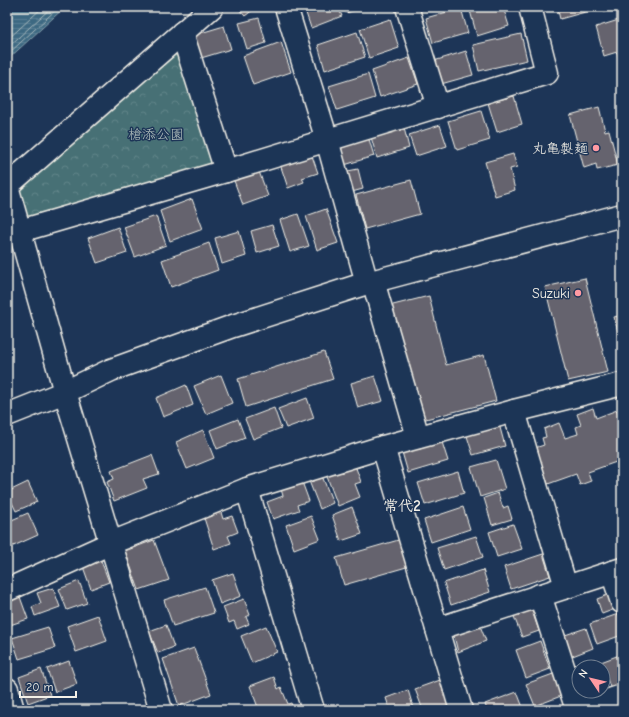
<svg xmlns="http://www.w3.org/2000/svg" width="629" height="717" viewBox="0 0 629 717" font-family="'Comic Neue','Klee One',sans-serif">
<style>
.park{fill:url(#park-crowns);stroke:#9eb0ae}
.water{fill:url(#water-rules);stroke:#869fab}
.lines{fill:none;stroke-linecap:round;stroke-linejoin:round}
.shore{stroke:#abbbbf;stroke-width:1}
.building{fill:#65646e;stroke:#f4f1e8}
.minor-casing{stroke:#f4f1e8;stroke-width:25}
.minor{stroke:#1d3557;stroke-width:22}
.poi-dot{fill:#ff9aa2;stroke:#1d3557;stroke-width:1.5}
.labels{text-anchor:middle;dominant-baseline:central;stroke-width:3;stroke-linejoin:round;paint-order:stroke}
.park-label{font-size:14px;fill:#b7c4c0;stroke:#1d3557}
.poi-label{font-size:14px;fill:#f4f1e8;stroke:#1d3557;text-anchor:end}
.neighbourhood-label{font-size:15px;font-weight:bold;fill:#f4f1e8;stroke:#1d3557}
</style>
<defs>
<pattern id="park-crowns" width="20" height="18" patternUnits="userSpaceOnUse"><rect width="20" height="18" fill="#477075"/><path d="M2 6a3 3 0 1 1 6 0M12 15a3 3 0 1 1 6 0" fill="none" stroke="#628589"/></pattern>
<pattern id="water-rules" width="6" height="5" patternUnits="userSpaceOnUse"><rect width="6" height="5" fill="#3d6982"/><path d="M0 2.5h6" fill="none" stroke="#5a7f94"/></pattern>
</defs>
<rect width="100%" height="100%" fill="#1d3557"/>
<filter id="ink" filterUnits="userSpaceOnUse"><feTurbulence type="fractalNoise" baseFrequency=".025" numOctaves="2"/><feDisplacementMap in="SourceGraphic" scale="8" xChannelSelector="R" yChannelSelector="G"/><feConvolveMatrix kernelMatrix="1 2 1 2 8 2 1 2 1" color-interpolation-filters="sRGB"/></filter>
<g filter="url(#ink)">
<polygon class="park" points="176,51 215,160 210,168 27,220 19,188"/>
<polygon class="water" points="7,7 65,7 7,60"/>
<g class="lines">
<g class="shore">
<polyline points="7,40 43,7"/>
<polyline points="7,48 52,7"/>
<polyline points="7,55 59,7"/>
</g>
</g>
<g class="building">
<polygon points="237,7 260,7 256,11 254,9 245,16"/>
<polygon points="304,7 338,7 342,16 311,28"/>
<polygon points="344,7 367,7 346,13"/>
<polygon points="469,7 503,7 509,26 477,36"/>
<polygon points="557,7 596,7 596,9 560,19"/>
<polygon points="604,7 620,7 620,8 605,12"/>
<polygon points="461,8 468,33 433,43 426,18"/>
<polygon points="259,18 266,43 247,49 239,23"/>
<polygon points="390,19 399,48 369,58 360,29"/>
<polygon points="622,19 622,58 619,59 617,52 604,56 596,27"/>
<polygon points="224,26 231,49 201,58 194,35"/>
<polygon points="357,32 365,57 325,70 318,45"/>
<polygon points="521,34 527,60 479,71 473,45"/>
<polygon points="281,42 291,72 253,85 243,56"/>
<polygon points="466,51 473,75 441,84 434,61"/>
<polygon points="409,58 418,84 380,97 372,71"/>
<polygon points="368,74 375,98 337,110 329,86"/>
<polygon points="514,96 522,124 497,132 488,103"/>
<polygon points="599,107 605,131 609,130 618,165 597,170 596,164 584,168 570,115"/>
<polygon points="481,111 490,140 457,150 448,121"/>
<polygon points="440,125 447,146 416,156 409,135"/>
<polygon points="404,128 409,148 377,158 371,137"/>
<polygon points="368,136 374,156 341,166 335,146"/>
<polygon points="311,153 318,173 302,178 304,182 288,188 280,164"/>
<polygon points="513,154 517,167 510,169 515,190 495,196 485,162"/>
<polygon points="258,169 268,196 243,205 233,178"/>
<polygon points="358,169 363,189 348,193 343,172"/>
<polygon points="411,180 420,214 365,229 356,195"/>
<polygon points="192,199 203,229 170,241 160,211"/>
<polygon points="326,209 338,243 317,250 306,216"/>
<polygon points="298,214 309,246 290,252 280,220"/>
<polygon points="156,216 166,245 135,257 124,227"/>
<polygon points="272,225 279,246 257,253 251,231"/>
<polygon points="118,227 127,253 97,263 88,238"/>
<polygon points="239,231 246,256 222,264 215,238"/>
<polygon points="209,243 218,270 171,287 162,260"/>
<polygon points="585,278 608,372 568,381 545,287"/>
<polygon points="429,296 446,365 484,355 496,401 418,421 389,306"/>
<polygon points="622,315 622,347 614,317"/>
<polygon points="324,352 333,379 246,407 238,379"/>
<polygon points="221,375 232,403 206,414 194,386"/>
<polygon points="375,376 383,401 358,408 351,383"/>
<polygon points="186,385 193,405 163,417 156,398"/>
<polygon points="307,398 314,418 286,428 278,409"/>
<polygon points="274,408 281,428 253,439 245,419"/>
<polygon points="593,408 596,418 617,410 622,425 622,471 619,461 588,472 591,481 580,485 576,474 548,484 535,448 544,445 542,438 546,437 544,429 559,423 565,438 578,434 576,427 581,425 577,414"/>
<polygon points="238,419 245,438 217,449 210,430"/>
<polygon points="499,424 505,446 473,455 466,433"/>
<polygon points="203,430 214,458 187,469 176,442"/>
<polygon points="441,439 448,461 408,473 402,452"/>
<polygon points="152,455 159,474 143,479 147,488 114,501 107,482 114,479 111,471"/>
<polygon points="496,460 505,489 480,497 471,467"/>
<polygon points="361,461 363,466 356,468 361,482 355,484 360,497 338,506 326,474"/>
<polygon points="458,471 464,493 425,505 418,483"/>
<polygon points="322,476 333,503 320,509 309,481"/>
<polygon points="28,482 37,502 16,511 7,492"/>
<polygon points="302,482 309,501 297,505 299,510 273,519 267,502 283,496 281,489"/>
<polygon points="498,493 503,508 508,506 512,519 492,525 484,498"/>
<polygon points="352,507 362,534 341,541 332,515"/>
<polygon points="463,507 470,529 431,542 424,520"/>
<polygon points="220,509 223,519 232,516 238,532 228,536 231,543 214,549 203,515"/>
<polygon points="28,513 38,535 9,548 7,544 7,522"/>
<polygon points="311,516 320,539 294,549 286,525"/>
<polygon points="513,524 522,549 497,557 489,532"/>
<polygon points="476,536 483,557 444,570 437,548"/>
<polygon points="402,539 410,566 344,585 336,558"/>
<polygon points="154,540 169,580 139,590 125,551"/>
<polygon points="543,554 550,576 511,589 504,567"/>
<polygon points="100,558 109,582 91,589 82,564"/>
<polygon points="483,570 490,592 451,605 444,583"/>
<polygon points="233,573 241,596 220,604 212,580"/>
<polygon points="79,581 87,603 67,610 59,589"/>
<polygon points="205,587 214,613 173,626 164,600"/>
<polygon points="53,588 60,607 35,616 32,607 41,603 37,593"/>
<polygon points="610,594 615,609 602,614 597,599"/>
<polygon points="20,597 28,619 7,626 7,602"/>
<polygon points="244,599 250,615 246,617 249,624 237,629 234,621 229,623 223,607"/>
<polygon points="531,608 539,631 522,637 513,614"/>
<polygon points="618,614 622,624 622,635 597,644 590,624"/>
<polygon points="98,615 107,641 76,652 67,626"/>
<polygon points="479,623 486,641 458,652 453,632"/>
<polygon points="166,625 174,647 158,653 149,631"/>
<polygon points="266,626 277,652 252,663 241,636"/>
<polygon points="48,627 55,648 19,659 12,638"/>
<polygon points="586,628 593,648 570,657 562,636"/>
<polygon points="540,641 550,669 526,678 516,650"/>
<polygon points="194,648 211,694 179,706 163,659"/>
<polygon points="622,654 622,686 611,690 601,662"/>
<polygon points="69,661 77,684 55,692 47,669"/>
<polygon points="41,669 50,695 28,703 19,677"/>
<polygon points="553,674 561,696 535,706 526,684"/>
<polygon points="274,677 278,689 281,687 288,704 291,703 294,710 259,710 250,686"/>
<polygon points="443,679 453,707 444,710 423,710 415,689"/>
<polygon points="408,690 414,710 390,710 386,698"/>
<polygon points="580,691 600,691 582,697"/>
<polygon points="517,692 524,710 487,710 485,704"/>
</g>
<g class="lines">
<g class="minor-casing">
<g id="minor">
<polyline points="286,7 327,140 367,283"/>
<polyline points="407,7 438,107"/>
<polyline points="182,33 226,171"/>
<polyline points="7,186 65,392 161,710"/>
<polyline points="7,186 212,7"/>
<polyline points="20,231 226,171 547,73 530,7"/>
<polyline points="373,281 418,437"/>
<polyline points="514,411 566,587"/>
<polyline points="7,415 65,392 111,370 233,326 367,283 622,215"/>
<polyline points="383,447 461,710"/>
<polyline points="247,489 313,710"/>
<polyline points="612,572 622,602"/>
<polyline points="7,590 111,543 247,489 383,447 514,411 622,384"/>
<polyline points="540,595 577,710"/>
<polyline points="437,629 622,569"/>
<polyline points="7,689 13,710"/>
<polyline points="579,710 622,696"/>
</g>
</g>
<use href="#minor" class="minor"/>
</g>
</g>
<g class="poi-dot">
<circle cx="596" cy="148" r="4"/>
<circle cx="578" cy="293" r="4"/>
</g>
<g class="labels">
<g class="park-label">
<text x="156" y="134">槍添公園</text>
</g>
<g class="poi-label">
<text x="588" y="148">丸亀製麺</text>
<text x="570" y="293">Suzuki</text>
</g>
<g class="neighbourhood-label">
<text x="402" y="506">常代2</text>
</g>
</g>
<rect width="629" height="717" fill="none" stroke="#1d3557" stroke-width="24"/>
<rect x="12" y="12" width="605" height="693" fill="none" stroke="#f4f1e8" stroke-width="1.5" filter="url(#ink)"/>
<g transform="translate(591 679) rotate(305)"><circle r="19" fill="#1d3557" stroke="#738091"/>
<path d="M0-3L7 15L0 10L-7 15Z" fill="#ff9aa2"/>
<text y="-6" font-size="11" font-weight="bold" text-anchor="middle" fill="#f4f1e8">N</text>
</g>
<path d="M20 691v6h56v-6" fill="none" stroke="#f4f1e8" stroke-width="2"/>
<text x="26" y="691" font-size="12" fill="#f4f1e8" stroke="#1d3557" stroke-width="3" paint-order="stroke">20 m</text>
</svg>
